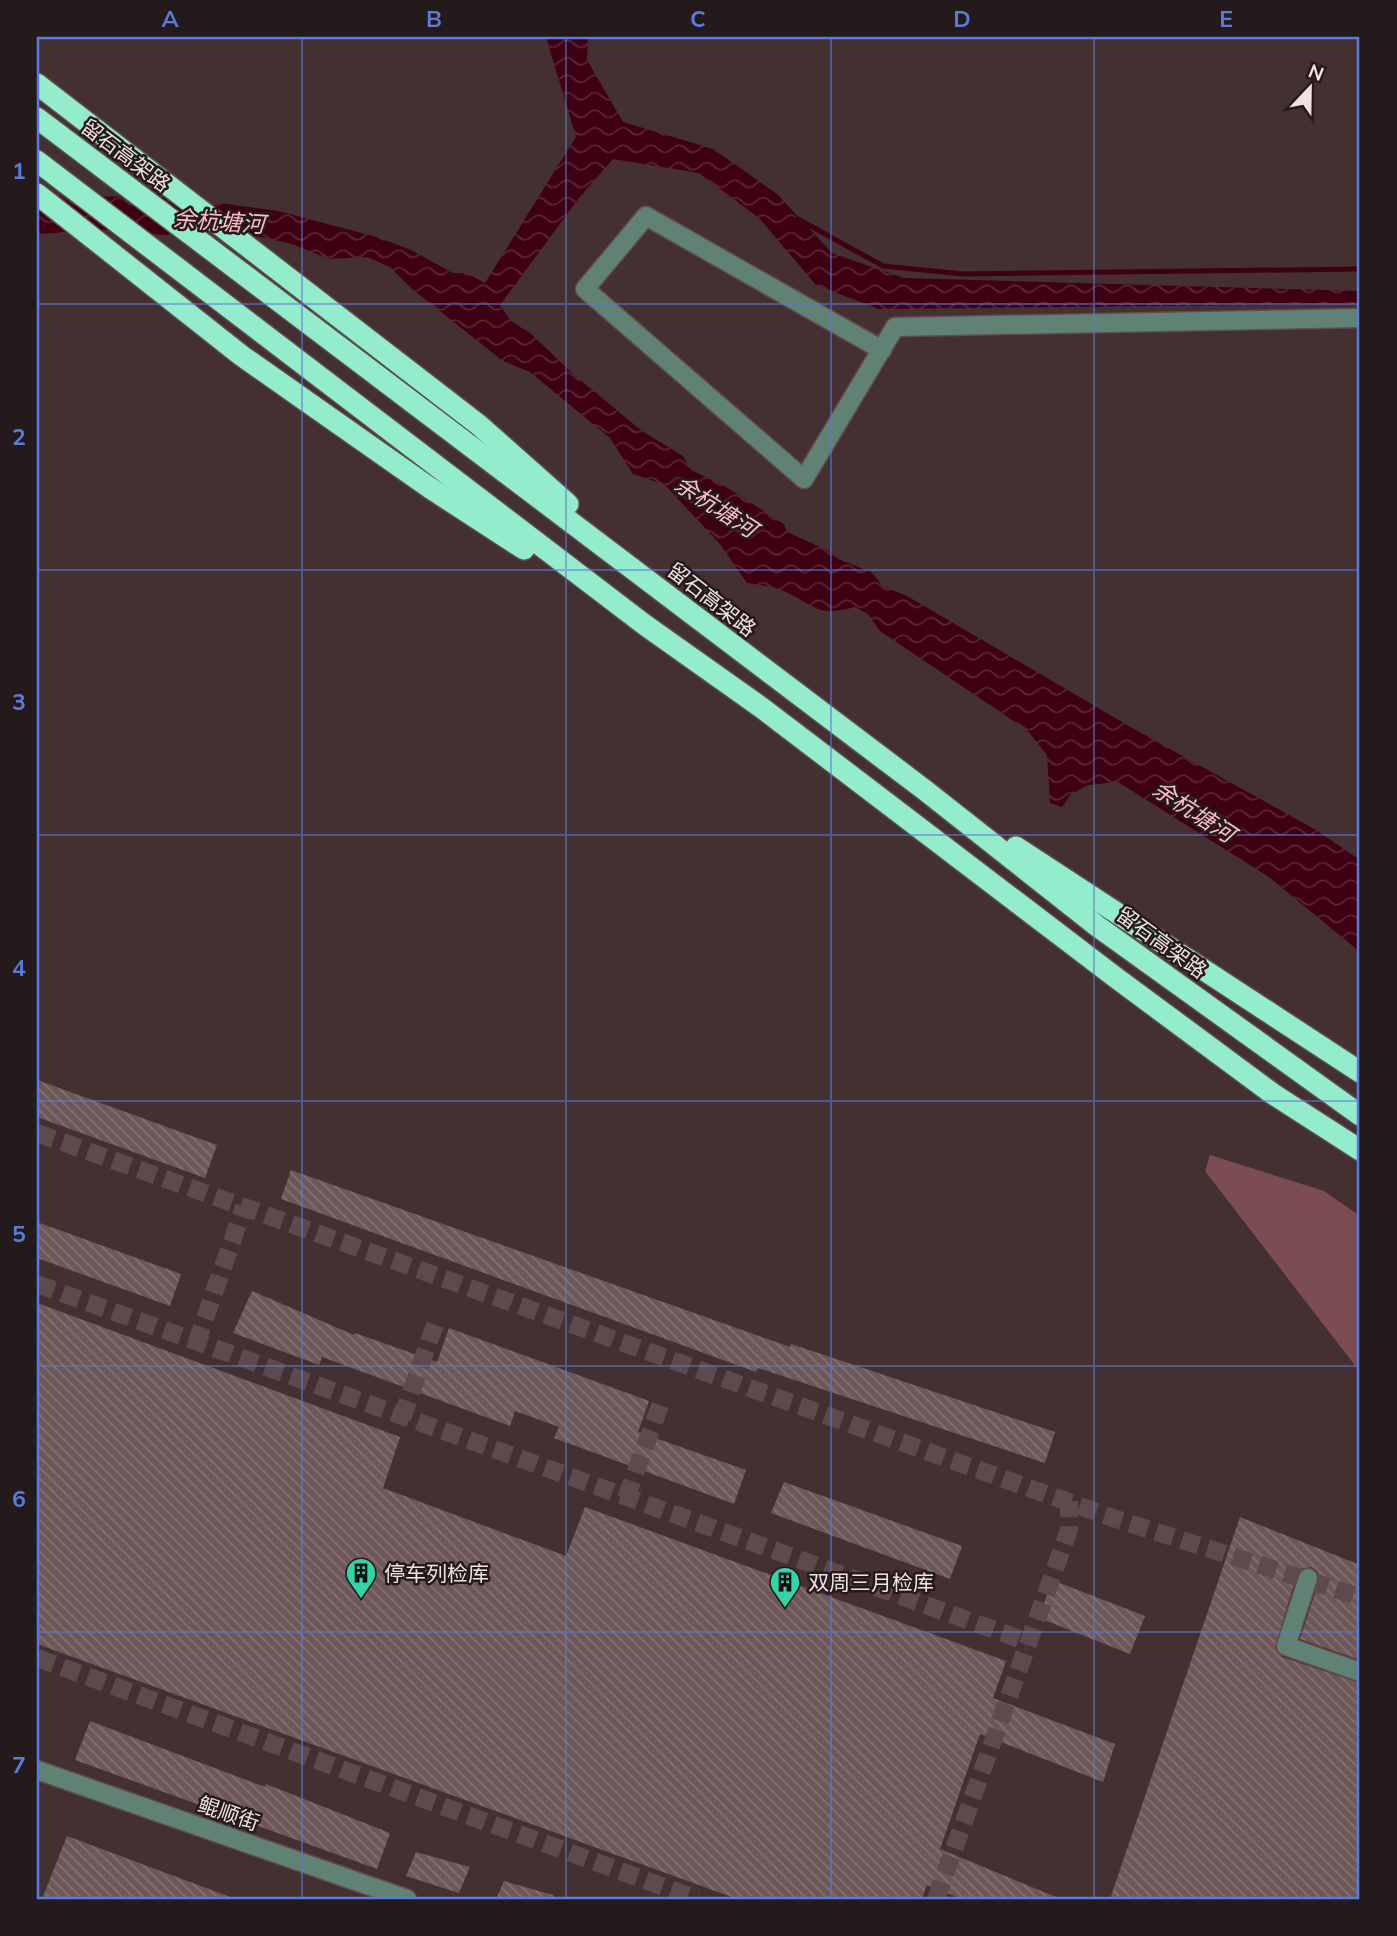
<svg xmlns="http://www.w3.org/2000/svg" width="1397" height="1936" viewBox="0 0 1397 1936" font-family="Mulish,'Noto Sans SC',sans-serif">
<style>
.green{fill:#7b4d52}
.water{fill:url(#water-waves)}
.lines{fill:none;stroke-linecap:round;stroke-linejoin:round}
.stream{stroke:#3f0011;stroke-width:5}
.building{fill:url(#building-back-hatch)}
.minor-tunnel{stroke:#5e4a4c;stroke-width:18;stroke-dasharray:18 9;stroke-linecap:butt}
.minor-casing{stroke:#604c4d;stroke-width:21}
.highway-casing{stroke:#604c4d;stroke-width:24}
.minor{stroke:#608275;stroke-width:18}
.highway{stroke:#93eccc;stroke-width:21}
.grid{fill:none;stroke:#5c7adb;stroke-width:2;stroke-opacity:0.55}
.labels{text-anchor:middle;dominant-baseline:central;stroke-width:5;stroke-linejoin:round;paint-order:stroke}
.street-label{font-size:21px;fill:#f0e2e3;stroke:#241a1b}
.poi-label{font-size:21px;fill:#f0e2e3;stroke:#241a1b;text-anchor:start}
.water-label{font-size:23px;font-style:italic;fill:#febdc4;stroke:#241a1b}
.neatline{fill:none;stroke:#5c7adb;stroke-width:2.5}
.grid-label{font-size:23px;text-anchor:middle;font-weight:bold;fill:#5c7adb}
</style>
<defs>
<pattern id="water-waves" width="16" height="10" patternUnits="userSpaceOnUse" patternTransform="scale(1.75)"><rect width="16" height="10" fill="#3f0011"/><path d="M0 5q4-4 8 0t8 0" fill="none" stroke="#5b2534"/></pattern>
<pattern id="building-back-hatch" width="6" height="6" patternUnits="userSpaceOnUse" patternTransform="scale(1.75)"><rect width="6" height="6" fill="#6e5759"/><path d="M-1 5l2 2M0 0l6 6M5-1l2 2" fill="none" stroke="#836f71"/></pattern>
</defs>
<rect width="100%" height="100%" fill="#442f31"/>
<polygon class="green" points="1210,1155 1324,1191 1360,1216 1360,1372 1205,1171"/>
<path class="water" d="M546 37H588L587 60 623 122 713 149 777 194 832 253 904 278 1360 291V304L879 309 816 285 759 218 699 173 613 159 579 198 500 305 511 321 530 333 572 373 642 431 683 456 691 470 723 485 784 524 787 532 829 551 838 559 871 572 883 586 907 596 1134 729 1316 830 1360 860V952L1269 877 1118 782 1088 785 1071 794 1062 807 1050 803 1047 755 1027 730 880 631 868 614 855 607C816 617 818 607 784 591 773 586 759 585 747 583L720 544 665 485 633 474 610 438 530 372 503 361 412 289 390 267 367 257 329 259 292 244 233 231 160 235 123 229 37 234V196L174 197 207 206 220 203 278 211 377 237 411 250 453 273H466L485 283 576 137Z"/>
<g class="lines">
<polyline class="stream" points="798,219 883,266 963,274 1360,269"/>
</g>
<g class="building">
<polygon points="37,1080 217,1145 205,1178 37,1117"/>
<polygon points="291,1170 790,1347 791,1344 1055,1432 1045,1463 758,1368 756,1372 281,1199"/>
<polygon points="37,1222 181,1274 170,1306 37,1258"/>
<polygon points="252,1291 354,1335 355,1333 437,1362 449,1328 649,1401 638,1432 746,1470 734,1504 554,1438 559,1427 515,1411 510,1426 322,1357 319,1365 233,1333"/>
<polygon points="37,1303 400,1437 383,1488 566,1556 585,1507 1006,1661 993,1698 1115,1744 1103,1782 980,1734 940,1849 1061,1899 962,1899 927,1885 922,1899 737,1899 37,1644"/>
<polygon points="784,1482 962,1546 950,1579 771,1513"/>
<polygon points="1240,1517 1360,1565 1360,1660 1300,1639 1319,1581 1317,1571 1311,1567 1301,1569 1297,1574 1275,1648 1282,1657 1360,1683 1360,1899 1110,1899"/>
<polygon points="1052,1580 1145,1616 1130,1654 1039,1618"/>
<polygon points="90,1721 265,1787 266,1784 390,1833 377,1869 75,1760"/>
<polygon points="67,1836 233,1898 233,1899 42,1899"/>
<polygon points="416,1852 470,1867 459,1893 406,1876"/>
<polygon points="504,1881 553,1895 553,1899 496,1899"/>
</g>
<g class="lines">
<g class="minor-tunnel">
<polyline points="37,1133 1116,1519 1360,1597"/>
<polyline points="37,1284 1028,1642"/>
<polyline points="196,1344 244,1207"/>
<polyline points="402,1418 437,1319"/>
<polyline points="626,1498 661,1403"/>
<polyline points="37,1658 697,1899"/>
<polyline points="936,1899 1069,1530 1069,1501"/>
</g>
<g class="minor-casing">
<g id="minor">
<polyline points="882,350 646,216 585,289 804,479 895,327 1360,318"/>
<polyline points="1308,1578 1286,1646 1360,1672"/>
<polyline points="37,1770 407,1899"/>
</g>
</g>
<g class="highway-casing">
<g id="highway">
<polyline points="37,84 479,425 568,504"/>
<polyline points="37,118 926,791 1097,926 1360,1115"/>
<polyline points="37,161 645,625 762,708 1115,977 1273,1094 1360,1150"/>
<polyline points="37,194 242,356 430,488 524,549"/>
<polyline points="1016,847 1360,1072"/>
</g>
</g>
<use href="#minor" class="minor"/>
<use href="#highway" class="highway"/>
</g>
<path class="grid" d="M302 37V1899M566 37V1899M831 37V1899M1094 37V1899M37 304H1360M37 570H1360M37 835H1360M37 1101H1360M37 1366H1360M37 1632H1360"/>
<defs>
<g id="building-pin" transform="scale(1.575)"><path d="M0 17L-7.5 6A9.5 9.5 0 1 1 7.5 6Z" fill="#33d4a8" stroke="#241a1b"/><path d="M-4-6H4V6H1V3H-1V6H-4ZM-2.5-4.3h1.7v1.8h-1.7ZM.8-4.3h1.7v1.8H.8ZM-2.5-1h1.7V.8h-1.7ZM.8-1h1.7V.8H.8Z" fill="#111"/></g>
</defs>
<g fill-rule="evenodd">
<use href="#building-pin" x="361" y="1573"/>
<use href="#building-pin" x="785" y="1582"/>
</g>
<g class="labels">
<g class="street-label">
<text transform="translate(126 155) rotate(37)">留石高架路</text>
<text transform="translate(712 599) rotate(38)">留石高架路</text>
<text transform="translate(1162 942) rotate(36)">留石高架路</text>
<text transform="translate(229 1813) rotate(19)">鲲顺街</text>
</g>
<g class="poi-label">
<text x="384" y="1573">停车列检库</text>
<text x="808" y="1582">双周三月检库</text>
</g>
<g class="water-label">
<text transform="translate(219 221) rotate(4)">余杭塘河</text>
<text transform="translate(716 506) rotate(33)">余杭塘河</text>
<text transform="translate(1194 811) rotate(33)">余杭塘河</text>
</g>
</g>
<rect width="1397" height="1936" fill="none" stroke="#241a1b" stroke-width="77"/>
<g transform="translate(1310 88) rotate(22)" stroke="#241a1b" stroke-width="5" paint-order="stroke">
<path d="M0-5L12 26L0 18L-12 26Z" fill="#f0e2e3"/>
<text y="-10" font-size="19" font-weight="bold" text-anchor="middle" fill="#f0e2e3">N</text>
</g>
<rect x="38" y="38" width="1320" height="1860" class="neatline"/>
<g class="grid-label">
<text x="170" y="27">A</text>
<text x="434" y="27">B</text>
<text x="698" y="27">C</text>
<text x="962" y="27">D</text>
<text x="1226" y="27">E</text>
<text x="19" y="179">1</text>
<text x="19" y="445">2</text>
<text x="19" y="710">3</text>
<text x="19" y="976">4</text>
<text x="19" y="1242">5</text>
<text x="19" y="1507">6</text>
<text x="19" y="1773">7</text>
</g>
</svg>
